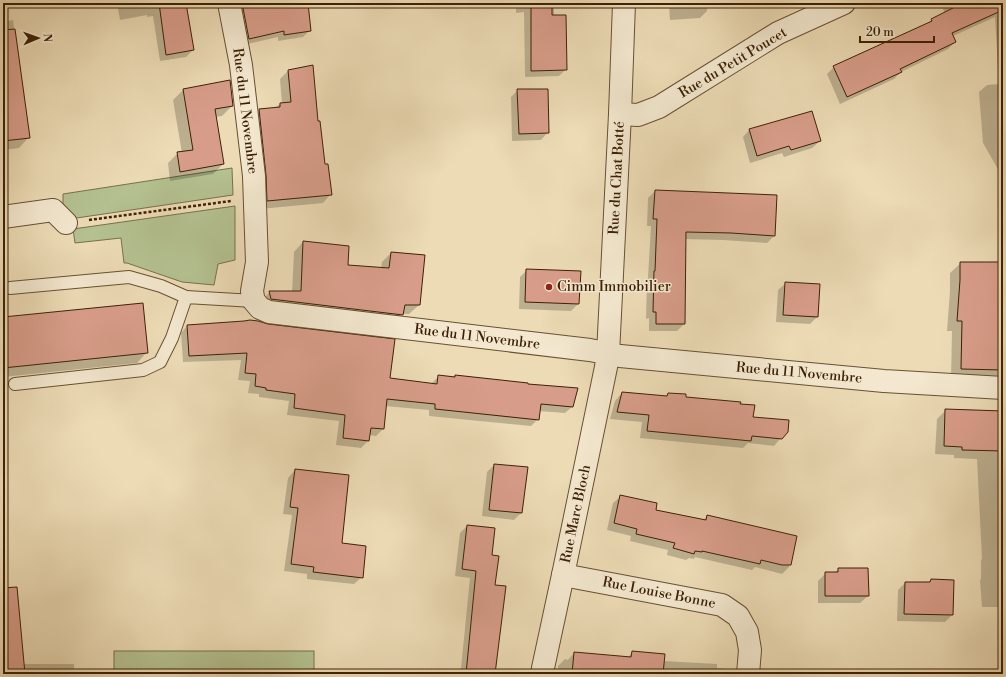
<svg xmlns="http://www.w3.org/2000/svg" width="1006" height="677" viewBox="0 0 1006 677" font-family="'Libre Bodoni',serif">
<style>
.green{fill:#b4c190;stroke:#78714c}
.shadow{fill:#0003}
.building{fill:#d89d8a;stroke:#3d2107}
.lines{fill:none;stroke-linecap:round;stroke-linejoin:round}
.service-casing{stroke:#695032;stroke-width:14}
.minor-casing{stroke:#695032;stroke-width:24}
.path{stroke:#3d2107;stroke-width:2.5;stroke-dasharray:3 2;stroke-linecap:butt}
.service{stroke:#f3e8cf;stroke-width:12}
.minor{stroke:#f3e8cf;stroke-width:22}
.poi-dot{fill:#8f2418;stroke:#f3e8cf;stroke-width:1.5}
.labels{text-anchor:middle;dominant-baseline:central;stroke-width:3;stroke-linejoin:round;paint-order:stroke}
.street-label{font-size:14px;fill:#3d2107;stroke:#f3e8cf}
.poi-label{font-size:14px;fill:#3d2107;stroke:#f3e8cf;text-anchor:start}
</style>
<rect width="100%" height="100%" fill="#ecdbb5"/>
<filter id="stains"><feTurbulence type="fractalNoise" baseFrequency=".005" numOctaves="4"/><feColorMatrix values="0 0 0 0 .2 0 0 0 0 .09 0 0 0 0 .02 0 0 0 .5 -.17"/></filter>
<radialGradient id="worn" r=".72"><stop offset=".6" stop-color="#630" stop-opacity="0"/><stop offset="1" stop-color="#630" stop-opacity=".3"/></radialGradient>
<g class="green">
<polygon points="232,168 233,195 63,220 63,194"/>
<polygon points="235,206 235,260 218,264 214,285 182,282 127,263 124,263 121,238 75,243 73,229"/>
<rect x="114" y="651" width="200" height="23"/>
</g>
<g class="shadow">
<polygon points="117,3 185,3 193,50 186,57 160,61 153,16 147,17 147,15 120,20"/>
<polygon points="233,3 307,3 310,30 303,37 278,41 278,37 243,45"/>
<polygon points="516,3 554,3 554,16 566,69 559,76 525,77 524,12 516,13"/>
<polygon points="669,3 707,3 707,11 700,18 670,20"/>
<polygon points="940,3 1003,3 1003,178 983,143 979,92 987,85 999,84 995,17 953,36 955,42 948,49 901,72 894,79 840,104 827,74 834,67 927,25 932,20 945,13"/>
<polygon points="13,20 29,137 19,148 3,150 3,22"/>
<polygon points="312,66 317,122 324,165 331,194 323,203 260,209 251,119 259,110 275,108 280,104 282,104 280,79 288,71"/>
<polygon points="229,81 232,106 222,116 215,117 223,164 213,174 170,181 168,163 178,153 182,153 173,100 183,90"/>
<polygon points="518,90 548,132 541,140 512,141 511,97"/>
<polygon points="750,129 820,141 812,148 784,157 782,153 750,163 743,137"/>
<polygon points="655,191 774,236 767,243 723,240 684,239 684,324 677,331 649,331 649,318 646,319 647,279 648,278 651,226 647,226 648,198"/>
<polygon points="303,242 348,247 347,266 381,269 382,262 391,253 419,305 409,314 402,314 393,324 261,301 270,292 292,292 294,252"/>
<polygon points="961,263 1001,299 1003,299 1003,373 995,380 951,379 952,331 947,331 950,291 950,273"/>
<polygon points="527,270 578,304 571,311 519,309 520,277"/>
<polygon points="786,283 819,285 817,317 810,324 776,322 778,290"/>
<polygon points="3,318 147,352 137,363 3,377"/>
<polygon points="188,325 389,379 431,384 439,376 454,377 455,376 573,406 565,413 539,411 538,419 531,426 429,416 429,410 385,406 383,429 376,436 369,435 368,441 361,448 336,445 339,421 287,415 289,401 259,397 259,394 248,393 250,381 238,380 241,360 183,362 181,333"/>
<polygon points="622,393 665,397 668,394 684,398 739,405 752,418 781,438 774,446 748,443 743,448 640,438 642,422 610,419 615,401"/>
<polygon points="946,410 1003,412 1003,607 982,607 980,580 981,579 981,560 982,559 977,459 954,458 954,455 935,454 937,419"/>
<polygon points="494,465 521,513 514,520 482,516 487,472"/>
<polygon points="295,470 362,577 354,584 307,579 307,574 284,571 292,515 283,514 288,478"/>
<polygon points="621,496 655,510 703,521 707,516 796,537 789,567 782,574 755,567 752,570 695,557 694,559 689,558 686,560 667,555 668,550 630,541 631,536 607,530 613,503"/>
<polygon points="467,526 493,586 493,674 454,674 461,668 470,578 455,576 460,533"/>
<polygon points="839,569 867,569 868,596 860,603 818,603 818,581 826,573 834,573"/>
<polygon points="931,580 952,615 945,622 897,621 898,590 905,583 928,583"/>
<polygon points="3,608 23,664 74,664 74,674 3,674"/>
<polygon points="574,653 627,658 632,653 663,661 717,664 717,668 727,669 727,674 558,674 558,666 565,659 568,660"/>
</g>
<g class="building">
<polygon points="159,3 186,3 194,50 166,55"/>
<polygon points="242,3 308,3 311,31 284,35 284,31 249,39"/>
<polygon points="531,3 552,3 552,15 566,15 567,70 531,71"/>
<polygon points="950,3 1003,3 1003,10 952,33 956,42 900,69 902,72 847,97 833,66 932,21 931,19 953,8"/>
<polygon points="15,29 30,138 3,141 3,30"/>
<polygon points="313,65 318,121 320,121 325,164 328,164 332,195 267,201 266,175 259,109 280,107 280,103 291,102 288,70"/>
<polygon points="230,80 233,106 215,109 224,164 180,172 177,152 193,150 183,89"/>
<polygon points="517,89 548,89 549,133 519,134"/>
<polygon points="812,111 821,141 791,150 789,146 757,156 749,129"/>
<polygon points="655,190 777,195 775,236 731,233 686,232 685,324 656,324 656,312 653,312 654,271 655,271 657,219 653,219"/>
<polygon points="303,241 349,246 348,265 389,268 391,252 425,255 420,305 405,305 403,315 271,299 269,291 301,291"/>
<polygon points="960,262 1003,262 1002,298 1003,298 1003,370 961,369 962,321 957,321 960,280"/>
<polygon points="526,269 581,271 579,304 525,302"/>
<polygon points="785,282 820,284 818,317 783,315"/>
<polygon points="143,303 148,353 3,368 3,317"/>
<polygon points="250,320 258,321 268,324 395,339 390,378 437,384 438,375 455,377 455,375 528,383 528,384 578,388 573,407 541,404 539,420 435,409 435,404 387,399 384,429 371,428 369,441 343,438 345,415 294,408 295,394 266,390 266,388 255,386 256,374 245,373 247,353 189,356 187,325 244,321"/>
<polygon points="622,392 667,396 668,393 686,394 686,397 741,402 740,404 755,405 753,417 789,420 788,432 782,439 752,436 751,441 647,431 649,415 617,412"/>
<polygon points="945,409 1003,411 1003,451 962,450 962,447 944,446"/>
<polygon points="494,464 528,467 522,513 489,510"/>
<polygon points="295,469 349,475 342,543 366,546 363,578 313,572 314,567 291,564 298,508 290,507"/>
<polygon points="620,495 657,503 656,510 706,520 707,515 797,536 791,565 782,565 761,560 760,564 702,551 702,552 695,551 694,554 673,548 675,543 636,534 637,529 614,523"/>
<polygon points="467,525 495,528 492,555 499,556 495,585 506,586 495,674 466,674 476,571 462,569"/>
<polygon points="838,568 868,568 869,596 825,596 825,572 838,572"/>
<polygon points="931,579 954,580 953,615 904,614 905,582 930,582"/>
<polygon points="17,587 25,674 3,674 3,588"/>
<polygon points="632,651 665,654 663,674 572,674 574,652 631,657"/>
</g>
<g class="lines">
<g class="service-casing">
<g id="service">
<polyline points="10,288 129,277 161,286 186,297"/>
<polyline points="15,384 143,370 160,362 172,338 186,297 254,301"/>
</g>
</g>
<g class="minor-casing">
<g id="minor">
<polyline points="229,3 241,65 254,176 257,262 252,291 253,297 254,301 260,308 269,312 590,350 620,356 884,381 1003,388"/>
<polyline points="620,114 638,115 659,107 778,33 844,3"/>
<polyline points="3,217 53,210 66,223"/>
<polyline points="563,575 722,605 738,616 747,632 750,650 748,674"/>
<polyline points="542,674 543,668 563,575 606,367 608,354 620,114 624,3"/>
</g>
</g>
<polyline class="path" points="89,220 231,201"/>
<use href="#service" class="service"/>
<use href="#minor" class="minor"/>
</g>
<circle class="poi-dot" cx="549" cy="287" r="4"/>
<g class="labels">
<g class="street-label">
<text transform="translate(733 63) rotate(-31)">Rue du Petit Poucet</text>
<text transform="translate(245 111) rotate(83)">Rue du 11 Novembre</text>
<text transform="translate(617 178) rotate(-87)">Rue du Chat Botté</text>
<text transform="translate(477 337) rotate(7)">Rue du 11 Novembre</text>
<text transform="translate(799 373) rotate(5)">Rue du 11 Novembre</text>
<text transform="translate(576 514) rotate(-78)">Rue Marc Bloch</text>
<text transform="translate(659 593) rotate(11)">Rue Louise Bonne</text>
</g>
<g class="poi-label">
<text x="557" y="287">Cimm Immobilier</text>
</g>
</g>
<rect width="1006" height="677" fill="none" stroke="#ecdbb5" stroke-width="16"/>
<rect x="4" y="4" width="998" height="669" fill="none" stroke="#3d2107" stroke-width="2"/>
<rect x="8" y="8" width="990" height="661" fill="none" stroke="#3d2107"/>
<g transform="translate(38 38) rotate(88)" stroke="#f3e8cf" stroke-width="3" paint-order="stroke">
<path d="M0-3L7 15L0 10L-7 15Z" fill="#3d2107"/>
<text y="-6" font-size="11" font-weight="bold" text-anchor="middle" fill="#3d2107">N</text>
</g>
<path d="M860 36v6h74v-6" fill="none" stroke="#3d2107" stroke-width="2"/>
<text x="866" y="36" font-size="12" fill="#3d2107" stroke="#f3e8cf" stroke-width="3" paint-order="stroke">20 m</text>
<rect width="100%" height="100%" filter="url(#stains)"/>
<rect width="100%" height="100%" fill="url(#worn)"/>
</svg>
